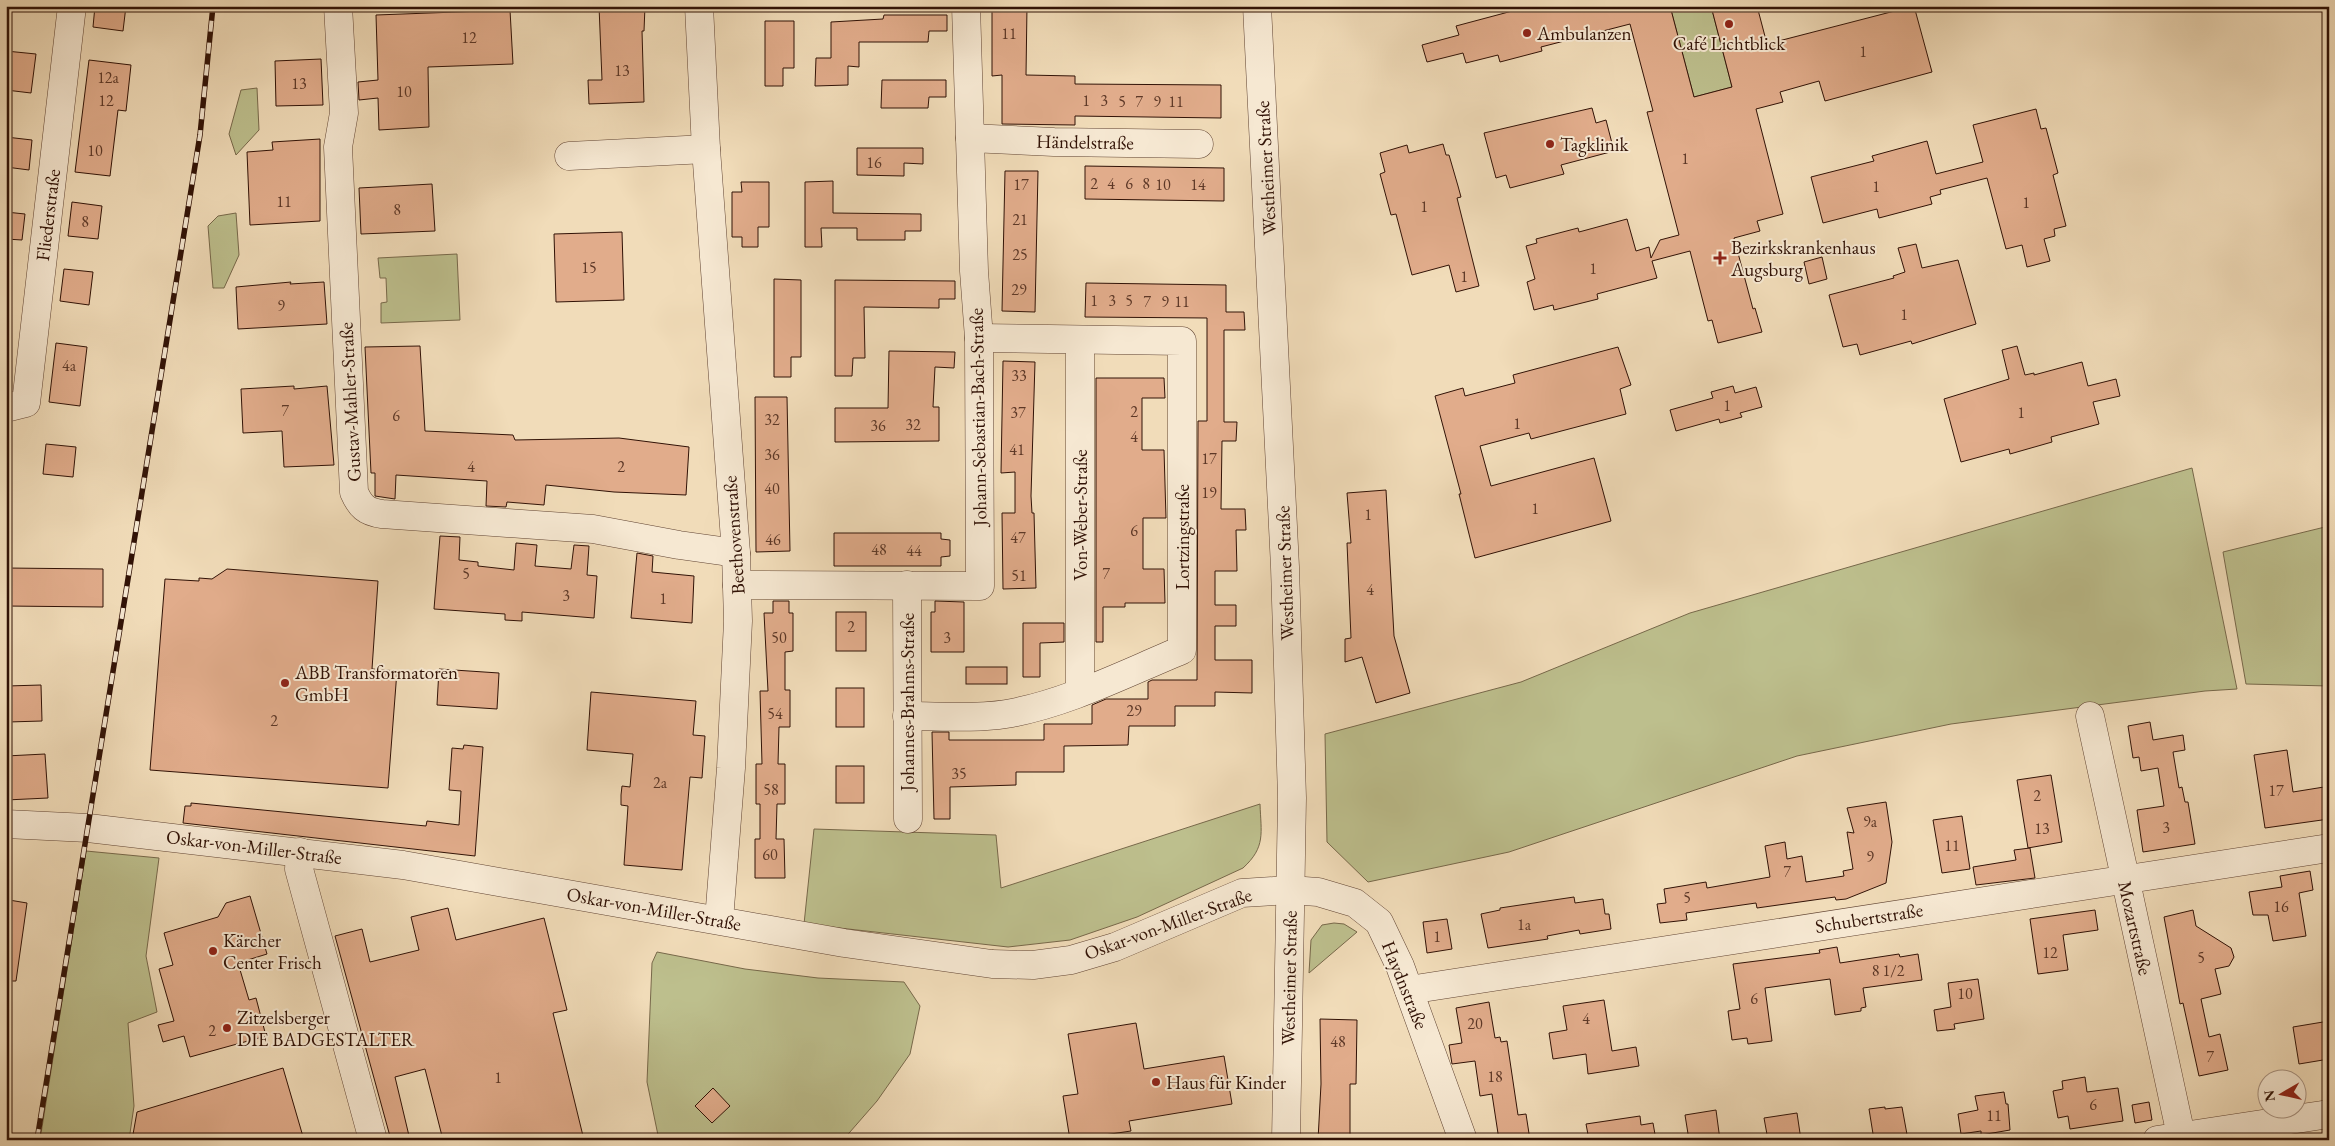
<svg xmlns="http://www.w3.org/2000/svg" width="2335" height="1146" viewBox="0 0 2335 1146" font-family="'EB Garamond',serif">
<style>
.green{fill:#bdbf8d;stroke:#77684a}
.building{fill:#e1ac8b;stroke:#311206}
.lines{fill:none;stroke-linecap:round;stroke-linejoin:round}
.minor-casing{stroke:#614433;stroke-width:29}
.minor{stroke:#f6e8d2;stroke-width:28}
.rail-casing{stroke:#311206;stroke-width:5.5}
.rail{stroke:#f6e8d2;stroke-width:4;stroke-dasharray:11;stroke-linecap:butt}
.poi-dot{fill:#8f2418;stroke:#f6e8d2;stroke-width:2}
.labels{text-anchor:middle;dominant-baseline:central;stroke-width:4;stroke-linejoin:round;paint-order:stroke}
.number-label{font-size:16px;fill:#5d3827}
.poi-label{font-size:19px;fill:#311206;stroke:#f6e8d2;text-anchor:start}
.street-label{font-size:19px;fill:#311206;stroke:#f6e8d2}
</style>
<rect width="100%" height="100%" fill="#f1dcb9"/>
<filter id="stains"><feTurbulence type="fractalNoise" baseFrequency=".004" numOctaves="4"/><feColorMatrix values="0 0 0 0 .2 0 0 0 0 .09 0 0 0 0 .02 0 0 0 .5 -.17"/></filter>
<radialGradient id="worn" r=".72"><stop offset=".6" stop-color="#630" stop-opacity="0"/><stop offset="1" stop-color="#630" stop-opacity=".3"/></radialGradient>
<g class="green">
<polygon points="1670,6 1711,6 1732,87 1694,97"/>
<polygon points="257,88 259,130 236,155 229,134 241,90"/>
<polygon points="236,213 239,255 224,288 213,288 208,226 218,216"/>
<polygon points="457,254 460,320 381,323 381,303 387,302 386,278 380,278 378,258"/>
<polygon points="2192,468 2237,689 2205,691 1951,724 1797,756 1509,852 1368,882 1327,842 1325,734 1521,682 1690,613"/>
<polygon points="2329,526 2329,686 2246,684 2223,552"/>
<path d="M1260 804C1261 833 1266 847 1243 868L1137 917 1070 940 1008 947 804 924 814 829 996 835 1001 888Z"/>
<polygon points="86,851 159,858 146,956 157,1012 128,1023 134,1106 129,1140 40,1140"/>
<polygon points="1334,923 1344,924 1357,932 1309,973 1311,940 1322,925"/>
<polygon points="657,952 745,969 818,978 904,982 920,1006 910,1054 877,1101 843,1140 659,1140 647,1082 652,963"/>
</g>
<g class="building">
<polygon points="95,6 126,6 123,31 93,27"/>
<polygon points="599,6 645,6 644,31 642,31 644,102 589,104 588,80 602,80"/>
<polygon points="992,6 1027,6 1026,75 1075,76 1075,84 1221,85 1221,118 1075,116 1075,125 1002,124 1002,75 992,76"/>
<polygon points="1531,6 1670,6 1694,97 1732,87 1711,6 1757,6 1767,44 1914,6 1932,72 1825,101 1819,81 1780,92 1783,102 1756,109 1783,214 1757,221 1760,231 1734,238 1753,309 1755,308 1762,332 1718,343 1712,320 1708,321 1690,251 1652,261 1657,278 1597,294 1598,299 1554,310 1553,305 1534,310 1527,282 1535,279 1526,246 1537,243 1536,239 1578,228 1579,232 1627,219 1636,251 1649,247 1651,258 1660,240 1679,235 1647,112 1653,111 1630,24 1541,47 1542,51 1500,62 1498,55 1466,63 1463,53 1427,62 1422,45 1459,35 1456,26"/>
<polygon points="510,10 513,64 428,67 429,127 379,130 378,98 359,100 358,82 378,80 376,15"/>
<polygon points="884,15 947,15 947,31 929,31 928,42 859,42 859,67 848,66 848,85 815,86 816,58 831,58 831,22 883,19"/>
<polygon points="765,21 794,21 794,68 783,68 783,86 765,86"/>
<polygon points="6,51 36,54 31,93 6,90"/>
<polygon points="321,59 323,105 276,106 275,61"/>
<polygon points="89,60 131,65 126,111 118,110 110,176 75,172"/>
<polygon points="882,80 946,80 946,97 929,97 928,108 881,108"/>
<polygon points="1592,108 1596,123 1606,120 1614,151 1561,165 1564,174 1510,188 1506,175 1496,178 1484,133"/>
<polygon points="2036,109 2041,129 2046,128 2058,173 2053,175 2066,226 2054,229 2055,236 2044,239 2050,261 2027,267 2022,245 2006,249 1987,178 1940,190 1941,194 1930,197 1932,204 1879,218 1877,209 1823,223 1811,177 1874,161 1872,156 1927,141 1936,174 1983,162 1973,125"/>
<polygon points="6,137 32,140 29,170 6,167"/>
<polygon points="320,139 320,221 250,225 247,152 273,150 272,142"/>
<polygon points="1443,144 1446,155 1449,155 1458,186 1461,197 1457,198 1479,286 1456,292 1449,265 1412,275 1396,214 1391,215 1380,174 1385,172 1380,153 1407,145 1409,153"/>
<polygon points="857,148 923,148 923,164 904,163 904,176 857,175"/>
<polygon points="1085,166 1224,168 1224,201 1085,199"/>
<polygon points="1005,171 1038,171 1035,312 1002,311"/>
<polygon points="833,181 833,213 921,214 921,231 905,231 905,240 857,240 857,228 821,228 822,247 805,247 805,182"/>
<polygon points="741,182 769,182 769,227 758,227 758,247 742,247 742,237 732,237 732,192 742,192"/>
<polygon points="432,184 435,231 361,234 359,188"/>
<polygon points="72,202 102,206 98,239 68,236"/>
<polygon points="6,212 25,214 22,240 6,239"/>
<polygon points="622,232 624,300 556,302 554,234"/>
<polygon points="1916,244 1922,268 1958,260 1976,324 1912,344 1911,341 1860,355 1857,344 1843,347 1829,295 1894,278 1893,276 1905,272 1898,248"/>
<polygon points="1822,257 1827,279 1809,284 1804,262"/>
<polygon points="64,269 93,272 89,305 60,301"/>
<polygon points="774,279 801,280 801,357 791,357 791,377 774,377"/>
<polygon points="835,280 955,281 955,299 939,299 939,308 864,307 865,358 853,358 852,376 835,376"/>
<polygon points="291,282 290,284 324,282 327,324 238,329 236,287"/>
<polygon points="1086,283 1226,285 1226,312 1244,312 1245,330 1224,330 1224,422 1237,422 1236,441 1222,441 1221,509 1245,509 1246,530 1236,530 1237,571 1215,571 1215,605 1236,605 1236,626 1215,626 1215,660 1252,660 1252,693 1215,692 1215,706 1175,706 1175,726 1129,726 1128,745 1064,746 1064,772 1016,772 1016,785 950,787 950,819 934,819 932,732 949,732 949,740 1044,740 1044,724 1092,724 1092,705 1106,699 1148,699 1148,682 1152,680 1197,680 1198,421 1207,421 1207,318 1085,317"/>
<polygon points="56,343 87,347 80,406 49,402"/>
<polygon points="420,346 425,431 513,435 515,440 619,438 689,447 686,495 614,492 546,485 544,505 507,502 506,507 486,506 487,481 396,475 395,499 375,496 375,473 371,473 365,347"/>
<polygon points="2017,346 2025,375 2034,373 2034,375 2082,362 2088,386 2116,379 2120,396 2093,402 2099,424 2051,437 2052,442 2010,454 2009,449 1961,462 1944,399 2009,379 2002,350"/>
<polygon points="1618,347 1631,385 1620,389 1626,414 1531,439 1529,433 1480,446 1491,486 1594,458 1611,521 1475,558 1459,494 1461,494 1435,396 1463,388 1465,396 1515,383 1513,375"/>
<polygon points="889,351 955,352 954,368 935,367 933,407 939,407 939,441 835,442 835,408 888,408"/>
<polygon points="1003,361 1035,362 1031,496 1032,513 1034,513 1036,588 1003,589 1002,513 1015,513 1015,472 1001,473"/>
<polygon points="1096,378 1164,378 1165,398 1142,398 1142,450 1164,450 1166,518 1143,518 1143,569 1164,569 1165,603 1125,603 1125,607 1103,607 1103,642 1096,642"/>
<polygon points="294,386 294,389 327,386 334,465 284,467 282,431 243,433 241,389"/>
<polygon points="1733,386 1735,393 1756,387 1762,407 1740,413 1742,417 1720,423 1719,419 1676,431 1670,410 1713,398 1711,392"/>
<polygon points="755,397 787,397 790,551 756,552"/>
<polygon points="46,444 76,447 73,477 43,474"/>
<polygon points="1386,490 1394,636 1410,693 1376,703 1362,657 1345,662 1345,639 1351,638 1347,543 1351,543 1347,493"/>
<polygon points="834,533 941,533 941,539 950,540 950,556 941,557 941,566 834,566"/>
<polygon points="440,536 460,537 459,560 478,562 478,566 514,570 516,543 537,545 535,566 571,569 574,545 589,546 587,575 597,576 594,618 522,612 522,621 505,620 505,614 434,609"/>
<polygon points="637,553 653,556 652,572 694,576 692,623 631,618"/>
<polygon points="6,568 103,569 103,607 6,606"/>
<polygon points="227,569 378,581 372,669 397,671 388,788 150,770 165,579 199,581 199,578 212,579"/>
<polygon points="773,601 789,601 789,613 793,613 793,651 785,652 785,690 790,690 790,727 779,727 778,764 785,764 785,804 777,804 776,839 784,839 785,878 755,878 755,839 760,839 760,804 756,804 756,764 762,764 760,691 768,691 764,613 773,613"/>
<polygon points="935,601 964,602 964,652 931,652 931,612 935,612"/>
<rect x="836" y="612" width="30" height="39"/>
<polygon points="1023,623 1064,623 1064,642 1040,643 1040,677 1023,677"/>
<rect x="966" y="667" width="41" height="17"/>
<polygon points="439,669 499,673 497,709 437,705"/>
<polygon points="41,685 42,721 8,722 7,686"/>
<rect x="836" y="688" width="28" height="39"/>
<polygon points="591,692 696,701 693,735 705,736 702,778 690,777 682,870 624,865 628,806 621,805 621,795 622,786 630,787 633,754 587,750"/>
<polygon points="2150,722 2153,740 2183,735 2185,750 2173,752 2179,788 2182,787 2185,802 2188,802 2195,844 2143,852 2137,810 2164,806 2158,768 2141,771 2139,757 2133,758 2128,726"/>
<polygon points="464,745 483,747 475,856 183,823 185,806 191,806 191,803 426,826 427,821 459,825 461,791 449,790 452,748 463,749"/>
<polygon points="2287,750 2293,792 2324,787 2329,819 2265,828 2254,755"/>
<polygon points="45,754 48,798 6,800 6,756"/>
<rect x="836" y="766" width="28" height="37"/>
<polygon points="2051,775 2062,842 2028,848 2017,780"/>
<polygon points="1886,802 1892,842 1886,883 1846,899 1836,900 1835,897 1757,908 1756,903 1686,913 1687,920 1660,923 1657,904 1666,903 1664,889 1706,882 1707,888 1770,877 1765,846 1785,842 1787,859 1802,856 1806,882 1844,876 1843,871 1853,869 1847,832 1854,833 1847,808"/>
<polygon points="1962,816 1970,869 1942,873 1933,820"/>
<polygon points="2030,848 2035,878 1976,885 1973,867 2016,860 2014,850"/>
<polygon points="2310,871 2313,890 2299,893 2306,936 2273,941 2268,915 2253,915 2249,892 2282,887 2280,876"/>
<polygon points="250,896 267,954 238,963 249,1000 256,998 266,1036 190,1057 184,1036 163,1042 158,1025 174,1021 159,969 173,965 164,933 218,917 226,903"/>
<polygon points="1574,897 1575,903 1603,899 1605,914 1609,914 1611,929 1580,934 1579,930 1547,936 1548,939 1488,948 1481,914 1500,910 1500,908"/>
<polygon points="9,900 27,903 16,981 6,981 6,910"/>
<polygon points="448,908 456,940 544,918 567,1010 553,1013 584,1140 443,1140 425,1069 395,1077 410,1140 391,1140 335,936 362,929 370,962 419,950 411,917"/>
<polygon points="2095,910 2098,930 2063,935 2068,970 2038,974 2030,919"/>
<polygon points="2193,910 2196,926 2231,948 2234,957 2229,966 2215,969 2221,994 2201,999 2209,1037 2220,1034 2228,1070 2199,1076 2183,1003 2180,1004 2164,917"/>
<polygon points="1447,919 1452,949 1427,953 1423,922"/>
<polygon points="1837,947 1840,963 1899,954 1900,957 1918,954 1922,980 1863,988 1866,1007 1861,1008 1861,1011 1835,1015 1830,979 1765,988 1772,1041 1748,1044 1747,1038 1732,1040 1728,1011 1740,1009 1733,964 1820,953 1819,950"/>
<polygon points="1978,979 1984,1019 1954,1024 1955,1029 1937,1031 1934,1010 1951,1007 1948,983"/>
<polygon points="1604,1000 1612,1051 1636,1047 1639,1066 1588,1074 1586,1054 1553,1059 1549,1033 1567,1030 1563,1006"/>
<polygon points="1489,1002 1495,1038 1500,1037 1501,1042 1507,1041 1518,1115 1526,1114 1530,1140 1499,1140 1492,1094 1480,1096 1475,1061 1452,1064 1449,1045 1462,1043 1456,1008"/>
<polygon points="1320,1019 1357,1020 1356,1084 1350,1084 1350,1140 1318,1140 1321,1084"/>
<polygon points="2329,1021 2329,1059 2299,1064 2293,1027"/>
<polygon points="1136,1023 1144,1069 1224,1056 1232,1104 1129,1121 1131,1131 1070,1140 1063,1096 1078,1094 1068,1034"/>
<polygon points="283,1068 304,1140 132,1140 137,1112"/>
<polygon points="2085,1077 2087,1092 2118,1088 2123,1121 2070,1129 2068,1116 2058,1118 2053,1091 2063,1089 2062,1081"/>
<polygon points="713,1088 730,1106 712,1123 695,1106"/>
<polygon points="2004,1092 2006,1104 2008,1104 2010,1130 1981,1135 1981,1131 1961,1134 1958,1114 1978,1110 1975,1096"/>
<polygon points="2149,1102 2152,1120 2135,1123 2132,1105"/>
<polygon points="1885,1107 1885,1109 1902,1107 1908,1140 1874,1140 1869,1109"/>
<polygon points="1716,1110 1720,1140 1689,1140 1685,1115"/>
<polygon points="1797,1113 1801,1140 1768,1140 1764,1118"/>
<polygon points="1640,1116 1641,1125 1653,1123 1656,1140 1589,1140 1586,1124"/>
</g>
<g class="lines">
<g class="minor-casing">
<g id="minor">
<path d="M338 6 344 113 338 147 354 492C360 506 366 512 382 514L593 529 679 545 736 553"/>
<polyline points="699,6 706,149 736,553 738,621 731,768 719,920"/>
<polyline points="1257,6 1285,567 1292,798 1286,1140"/>
<polyline points="970,138 1054,142 1199,144"/>
<polyline points="569,156 706,149"/>
<polyline points="1080,340 1080,691"/>
<polyline points="6,408 26,403 72,6"/>
<polyline points="737,585 980,586 979,338 974,271 966,6"/>
<polyline points="907,585 908,819"/>
<path d="M907 716C940 716 974 719 1006 714 1066 704 1126 673 1182 650V341L979 338"/>
<polyline points="2090,716 2182,1140"/>
<polyline points="6,824 88,828 403,865 844,943 992,964 1033,965 1071,960 1115,947 1242,893 1290,890 1318,892 1355,903 1379,922 1400,966 1463,1140"/>
<polyline points="300,852 299,869 373,1140"/>
<polyline points="1409,990 2329,848"/>
<polyline points="2157,1140 2329,1114"/>
</g>
</g>
<use href="#minor" class="minor"/>
<g class="rail-casing">
<polyline id="rail" points="37,1140 200,135 213,6"/>
</g>
<use href="#rail" class="rail"/>
</g>
<g class="poi-dot">
<circle cx="1729" cy="24" r="5"/>
<circle cx="1527" cy="33" r="5"/>
<circle cx="1550" cy="144" r="5"/>
<path d="M1717.5 250.5h5v5h5v5h-5v5h-5v-5h-5v-5h5z"/>
<circle cx="285" cy="683" r="5"/>
<circle cx="213" cy="951" r="5"/>
<circle cx="227" cy="1028" r="5"/>
<circle cx="1156" cy="1082" r="5"/>
</g>
<g class="labels">
<g class="number-label">
<text x="1009" y="33">11</text>
<text x="469" y="37">12</text>
<text x="1863" y="51">1</text>
<text x="622" y="70">13</text>
<text x="108" y="77">12a</text>
<text x="299" y="83">13</text>
<text x="404" y="91">10</text>
<text x="106" y="100">12</text>
<text x="1086" y="100">1</text>
<text x="1104" y="100">3</text>
<text x="1122" y="101">5</text>
<text x="1139" y="101">7</text>
<text x="1157" y="101">9</text>
<text x="1176" y="101">11</text>
<text x="95" y="150">10</text>
<text x="1685" y="158">1</text>
<text x="874" y="162">16</text>
<text x="1094" y="183">2</text>
<text x="1111" y="183">4</text>
<text x="1129" y="183">6</text>
<text x="1146" y="183">8</text>
<text x="1021" y="184">17</text>
<text x="1163" y="184">10</text>
<text x="1198" y="184">14</text>
<text x="1876" y="186">1</text>
<text x="284" y="201">11</text>
<text x="2026" y="202">1</text>
<text x="1424" y="206">1</text>
<text x="397" y="209">8</text>
<text x="1020" y="219">21</text>
<text x="85" y="221">8</text>
<text x="1020" y="254">25</text>
<text x="589" y="267">15</text>
<text x="1593" y="268">1</text>
<text x="1464" y="276">1</text>
<text x="1019" y="289">29</text>
<text x="1094" y="300">1</text>
<text x="1112" y="300">3</text>
<text x="1129" y="300">5</text>
<text x="1147" y="301">7</text>
<text x="1165" y="301">9</text>
<text x="1182" y="301">11</text>
<text x="281" y="305">9</text>
<text x="1904" y="314">1</text>
<text x="69" y="365">4a</text>
<text x="1019" y="375">33</text>
<text x="1727" y="405">1</text>
<text x="285" y="410">7</text>
<text x="1134" y="411">2</text>
<text x="1018" y="412">37</text>
<text x="2021" y="412">1</text>
<text x="396" y="415">6</text>
<text x="772" y="419">32</text>
<text x="1517" y="423">1</text>
<text x="913" y="424">32</text>
<text x="878" y="425">36</text>
<text x="1134" y="436">4</text>
<text x="1017" y="449">41</text>
<text x="772" y="454">36</text>
<text x="1209" y="458">17</text>
<text x="471" y="466">4</text>
<text x="621" y="466">2</text>
<text x="772" y="488">40</text>
<text x="1209" y="492">19</text>
<text x="1535" y="508">1</text>
<text x="1368" y="514">1</text>
<text x="1134" y="530">6</text>
<text x="1018" y="537">47</text>
<text x="773" y="539">46</text>
<text x="879" y="549">48</text>
<text x="914" y="550">44</text>
<text x="466" y="573">5</text>
<text x="1106" y="573">7</text>
<text x="1019" y="575">51</text>
<text x="1370" y="589">4</text>
<text x="566" y="595">3</text>
<text x="663" y="598">1</text>
<text x="851" y="626">2</text>
<text x="779" y="637">50</text>
<text x="947" y="637">3</text>
<text x="1134" y="710">29</text>
<text x="775" y="713">54</text>
<text x="274" y="720">2</text>
<text x="959" y="773">35</text>
<text x="660" y="782">2a</text>
<text x="771" y="789">58</text>
<text x="2276" y="790">17</text>
<text x="2037" y="795">2</text>
<text x="1870" y="821">9a</text>
<text x="2166" y="827">3</text>
<text x="2042" y="828">13</text>
<text x="1952" y="845">11</text>
<text x="770" y="854">60</text>
<text x="1870" y="856">9</text>
<text x="1787" y="871">7</text>
<text x="1687" y="897">5</text>
<text x="2281" y="906">16</text>
<text x="1524" y="924">1a</text>
<text x="1437" y="936">1</text>
<text x="2050" y="952">12</text>
<text x="2201" y="957">5</text>
<text x="1888" y="970">8 1/2</text>
<text x="1965" y="993">10</text>
<text x="1754" y="998">6</text>
<text x="1586" y="1018">4</text>
<text x="1475" y="1023">20</text>
<text x="212" y="1030">2</text>
<text x="1338" y="1041">48</text>
<text x="2210" y="1056">7</text>
<text x="1495" y="1076">18</text>
<text x="498" y="1077">1</text>
<text x="2093" y="1104">6</text>
<text x="1994" y="1115">11</text>
</g>
<g class="poi-label">
<text x="1537" y="33">Ambulanzen</text>
<text x="1729" y="43" text-anchor="middle">Café Lichtblick</text>
<text x="1560" y="144">Tagklinik</text>
<text x="1731" y="247">Bezirkskrankenhaus<tspan x="1731" dy="22">Augsburg</tspan></text>
<text x="295" y="672">ABB Transformatoren<tspan x="295" dy="22">GmbH</tspan></text>
<text x="223" y="940">Kärcher<tspan x="223" dy="22">Center Frisch</tspan></text>
<text x="237" y="1017">Zitzelsberger<tspan x="237" dy="22">DIE BADGESTALTER</tspan></text>
<text x="1166" y="1082">Haus für Kinder</text>
</g>
<g class="street-label">
<text transform="translate(1085 142) rotate(1)">Händelstraße</text>
<text transform="translate(1266 168) rotate(-93)">Westheimer Straße</text>
<text transform="translate(48 215) rotate(-83)">Fliederstraße</text>
<text transform="translate(350 402) rotate(-93)">Gustav-Mahler-Straße</text>
<text transform="translate(978 417) rotate(-91)">Johann-Sebastian-Bach-Straße</text>
<text transform="translate(1080 515) rotate(-90)">Von-Weber-Straße</text>
<text transform="translate(734 535) rotate(-94)">Beethovenstraße</text>
<text transform="translate(1182 537) rotate(-90)">Lortzingstraße</text>
<text transform="translate(1285 573) rotate(-92)">Westheimer Straße</text>
<text transform="translate(907 702) rotate(-90)">Johannes-Brahms-Straße</text>
<text transform="translate(254 847) rotate(7)">Oskar-von-Miller-Straße</text>
<text transform="translate(654 909) rotate(10)">Oskar-von-Miller-Straße</text>
<text transform="translate(1869 918) rotate(-9)">Schubertstraße</text>
<text transform="translate(1168 924) rotate(-20)">Oskar-von-Miller-Straße</text>
<text transform="translate(2135 928) rotate(77)">Mozartstraße</text>
<text transform="translate(1289 978) rotate(-89)">Westheimer Straße</text>
<text transform="translate(1405 985) rotate(68)">Haydnstraße</text>
</g>
</g>
<rect width="2335" height="1146" fill="none" stroke="#f1dcb9" stroke-width="25"/>
<rect x="8" y="8" width="2320" height="1131" fill="none" stroke="#311206" stroke-width="2.5"/>
<rect x="12" y="12" width="2310" height="1121" fill="none" stroke="#311206"/>
<g transform="translate(2282 1094) rotate(261)"><circle r="24" fill="#f6e8d2" stroke="#a79280"/>
<path d="M0-4L9 19L0 12L-9 19Z" fill="#8f2418"/>
<text y="-8" font-size="14" font-weight="bold" text-anchor="middle" fill="#311206">N</text>
</g>
<rect width="100%" height="100%" filter="url(#stains)"/>
<rect width="100%" height="100%" fill="url(#worn)"/>
</svg>
